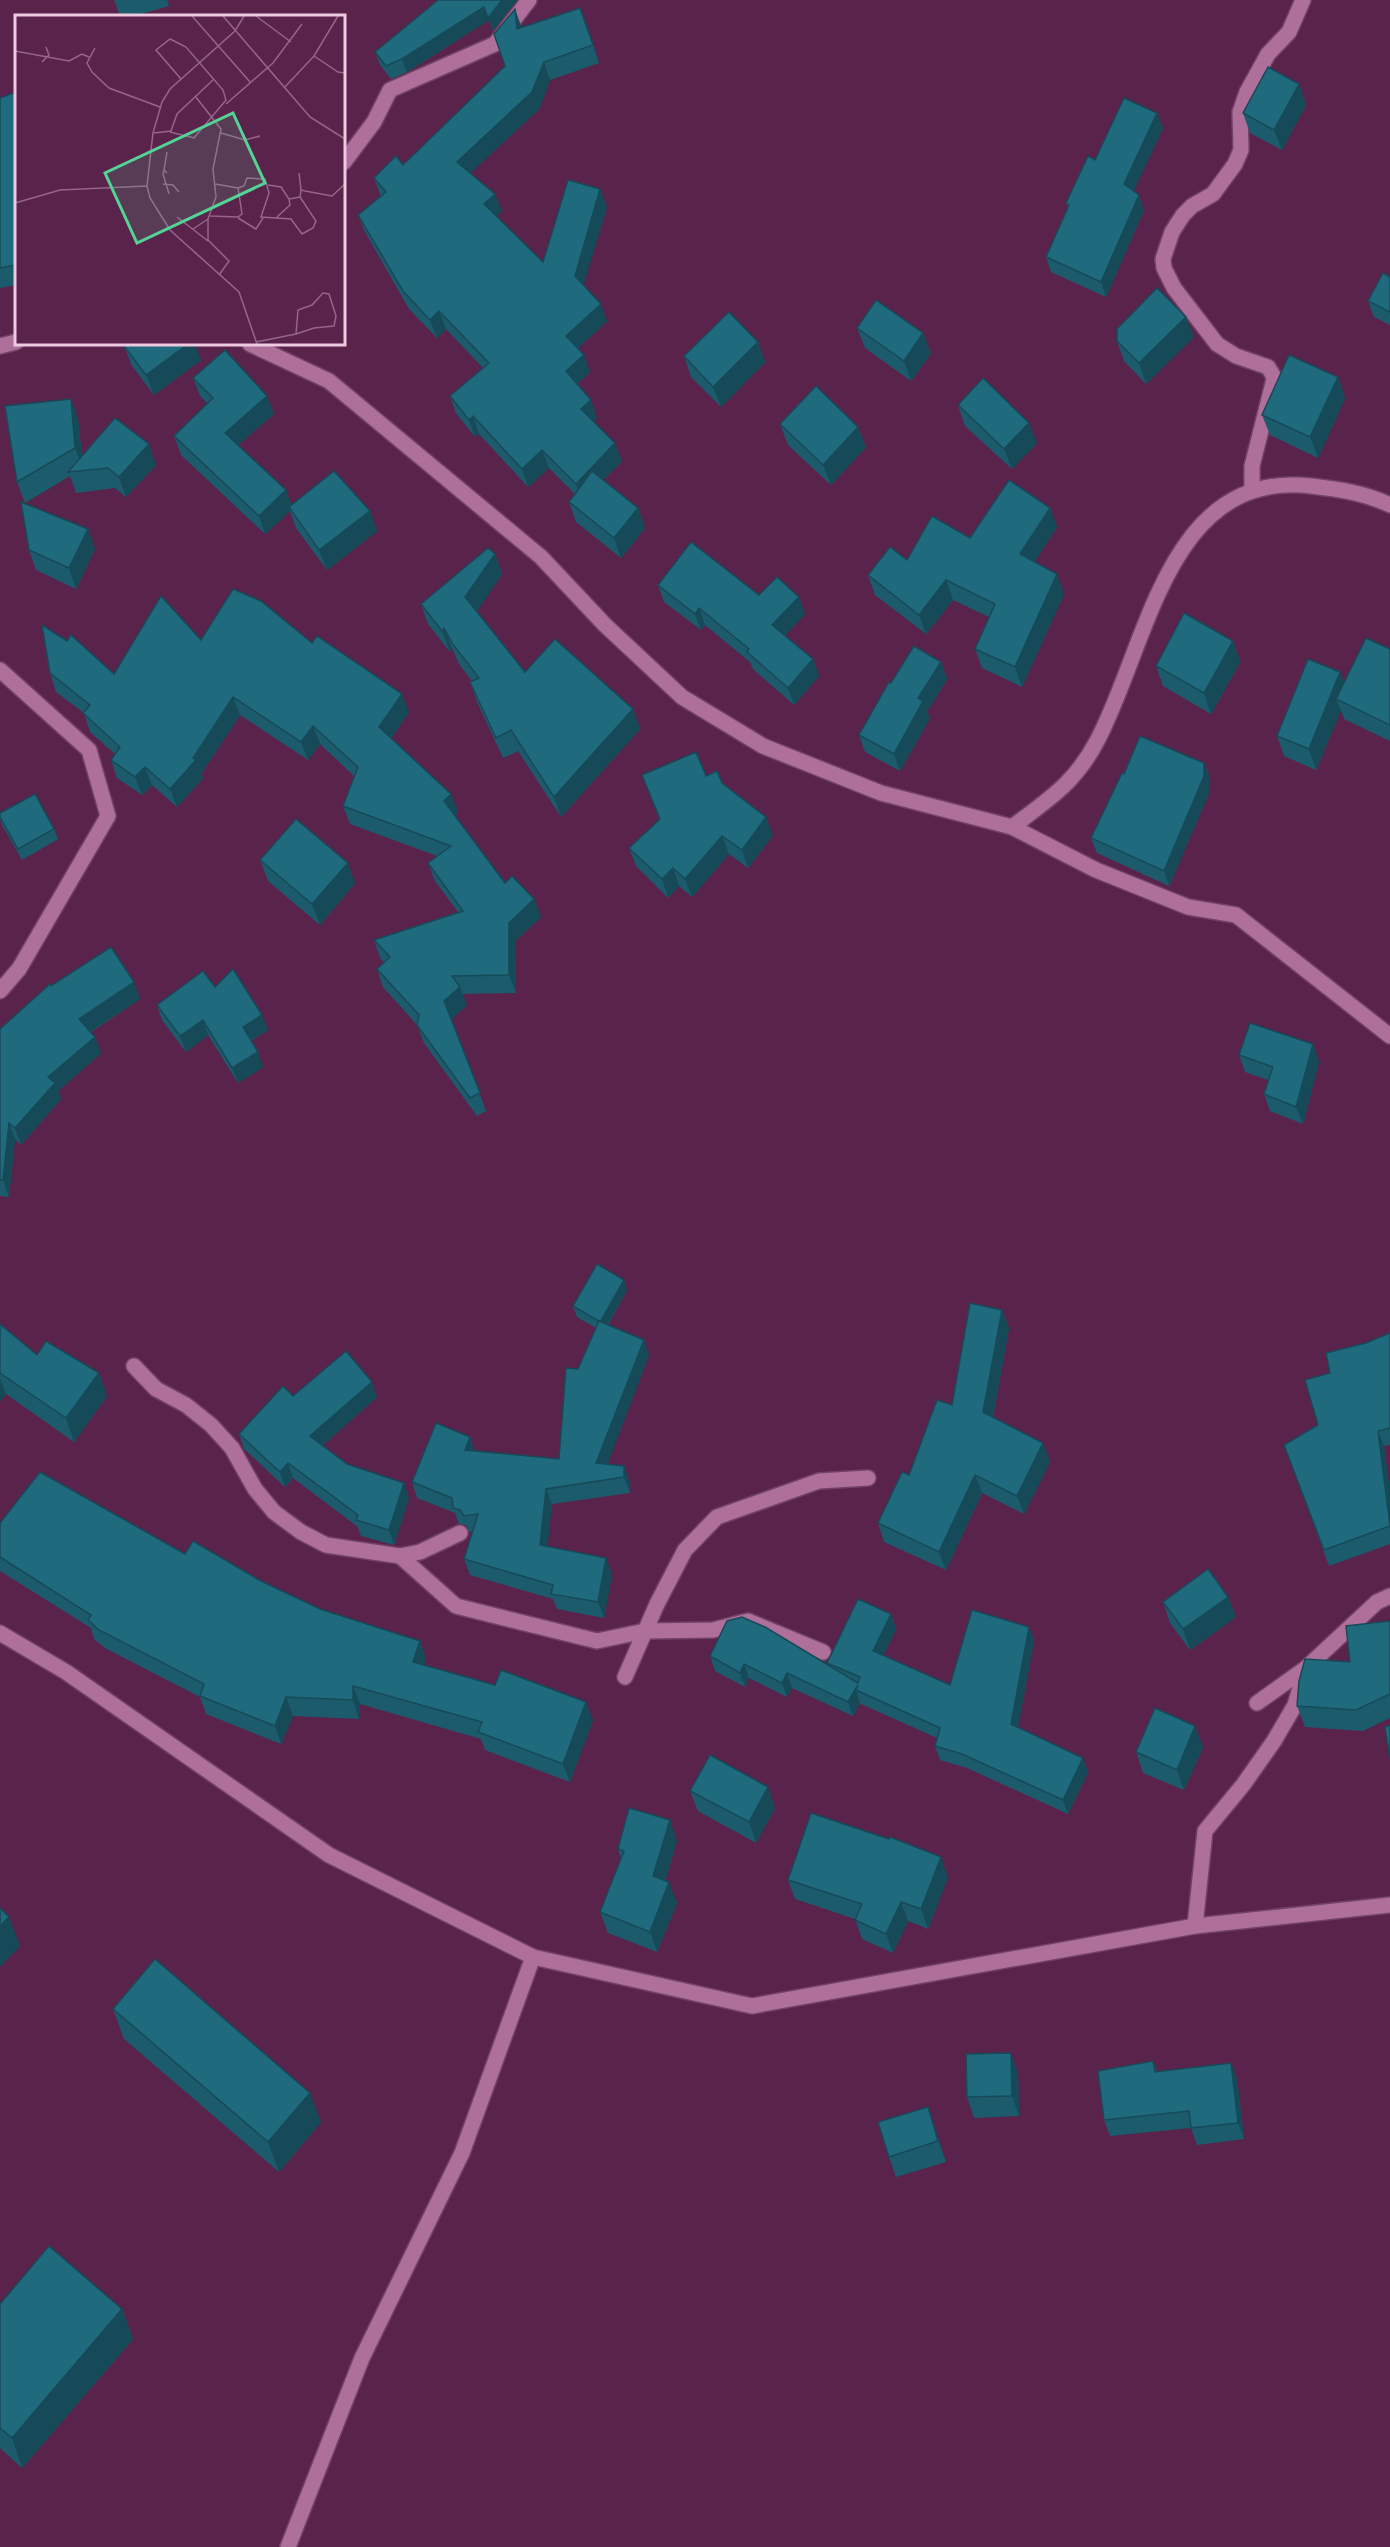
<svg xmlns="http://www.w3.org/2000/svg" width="1390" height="2547" viewBox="0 0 1390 2547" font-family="'DM Sans',sans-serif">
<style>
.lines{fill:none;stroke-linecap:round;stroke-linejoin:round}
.minor-casing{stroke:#724265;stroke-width:18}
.minor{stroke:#ae709b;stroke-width:15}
.wall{fill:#1c5b6c}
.shaded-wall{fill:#164a58}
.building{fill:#206a7e;stroke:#164a58;stroke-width:1.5}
.inset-road{fill:none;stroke:#956687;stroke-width:1.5}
.view{fill:#53d396;fill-opacity:0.15;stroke:#53d396;stroke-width:3}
.inset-edge{fill:none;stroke:#edcae0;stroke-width:3}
</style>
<rect width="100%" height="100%" fill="#5a234b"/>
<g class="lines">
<g class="minor-casing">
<g id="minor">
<polyline points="344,162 374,122 390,90 495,44 529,0"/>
<polyline points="250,344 329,381 541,557 605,625 682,697 763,746 881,793 1012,827 1096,870 1188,907 1236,915 1390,1036"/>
<polyline points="0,346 16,342"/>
<polyline points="1252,490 1252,466 1273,383 1274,377 1268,367 1236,356 1217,344 1174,288 1164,268 1163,259 1172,232 1183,215 1192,206 1213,194 1235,164 1241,150 1240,112 1247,92 1268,54 1289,32 1303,0"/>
<polyline points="0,670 89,750 108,816 19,969 0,991"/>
<path d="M1012 827C1049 799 1075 783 1097 741 1148 646 1167 469 1311 486 1338 489 1365 493 1390 505"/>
<polyline points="134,1366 156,1389 186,1405 211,1425 232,1448 255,1489 274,1512 301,1532 326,1545 400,1556"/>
<polyline points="460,1533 420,1552 400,1556 456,1606 597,1641 645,1631 713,1630 748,1621 823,1652"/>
<polyline points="0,1633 66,1672 329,1855 533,1957 752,2006 1195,1926 1390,1905"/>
<polyline points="625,1677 657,1604 685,1550 717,1517 819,1481 868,1478"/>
<polyline points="1257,1703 1306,1668 1377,1602 1390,1596"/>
<polyline points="1195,1926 1205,1831 1243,1785 1274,1741 1295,1705 1303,1678"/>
<polyline points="288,2547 362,2358 462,2153 533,1957"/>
</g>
</g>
<use href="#minor" class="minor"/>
</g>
<g class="wall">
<polygon points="114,0 167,0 169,6 134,16 120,16"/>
<polygon points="438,0 517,0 493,31 489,20 407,72 391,79 380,65 375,52"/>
<polygon points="587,25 599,63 550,80 539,109 470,173 502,211 496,216 543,262 607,207 583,285 607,321 578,348 590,372 577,384 597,418 593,421 622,461 603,480 638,508 645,528 621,558 576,522 569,502 575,494 549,468 528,487 479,434 475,437 456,413 450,396 483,368 446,329 437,338 409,309 365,232 358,215 381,197 374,178 403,165 505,66 521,27"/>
<polygon points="1299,84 1306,105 1282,150 1250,133 1243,113"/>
<polygon points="16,92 16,285 0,288 0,98"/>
<polygon points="1163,128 1133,191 1144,210 1106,297 1051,272 1046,257 1068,209 1066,203 1095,160"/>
<polygon points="1390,277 1390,325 1374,317 1368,301"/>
<polygon points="857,328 923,333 931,353 911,381 865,348"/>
<polygon points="1194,337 1146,384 1124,361 1117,341"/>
<polygon points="758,342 765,362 721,407 691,377 684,356"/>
<polygon points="124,346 201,360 154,395 132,366"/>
<polygon points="1338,377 1345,398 1318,458 1270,435 1262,415"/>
<polygon points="193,378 274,414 238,445 286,490 291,505 370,511 377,531 327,570 296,528 290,511 265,534 181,455 174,436 207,403 200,396"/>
<polygon points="958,405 1037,443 1012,469 965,426"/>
<polygon points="78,419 82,457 156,465 126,497 115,488 76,493 70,476 25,503 17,482"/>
<polygon points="780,424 866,447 831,485 788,445"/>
<polygon points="1057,527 1034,562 1064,594 1022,687 982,668 975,649 989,617 953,600 926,634 875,595 868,575 907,560 970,538"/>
<polygon points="95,549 76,589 36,570 29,550"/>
<polygon points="495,554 502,574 477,611 525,672 633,709 640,729 561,817 518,751 503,758 477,702 470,682 472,681 459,664 452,648 450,652 428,624 421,604"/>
<polygon points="658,585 759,595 805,614 785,635 813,659 819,676 794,705 753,669 750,662 705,625 701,630 664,602"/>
<polygon points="201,640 312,643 409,712 391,738 458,812 455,815 505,883 534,899 541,917 515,941 516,993 462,994 467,1005 451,1019 486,1111 477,1116 424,1043 417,1025 383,987 377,969 384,962 380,958 374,940 458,912 435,881 428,863 437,856 350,824 343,806 354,776 320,744 308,760 240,715 201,774 203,778 177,807 152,785 142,795 117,778 111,760 115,754 90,732 84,713 56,692 50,673 114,674"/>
<polygon points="1233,641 1240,662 1211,714 1163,686 1156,666"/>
<polygon points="1390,649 1390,741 1344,719 1341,710 1316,770 1284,756 1277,736 1344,683"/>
<polygon points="941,662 947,679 927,712 930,718 900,771 865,752 859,735 891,683"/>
<polygon points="1204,763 1210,778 1210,791 1169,886 1097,853 1091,838 1124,774"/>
<polygon points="642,775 706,776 722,783 773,835 748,868 729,854 692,897 679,886 668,898 636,866 629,848 659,819"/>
<polygon points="0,813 54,829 58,839 22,860 2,825 0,819"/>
<polygon points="260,860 355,883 320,925 268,881"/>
<polygon points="51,986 140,999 91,1032 95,1037 101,1053 58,1091 61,1099 21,1145 15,1139 9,1197 0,1196 0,1029"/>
<polygon points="215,987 268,1030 251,1041 263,1067 238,1083 208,1035 186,1052 162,1020 157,1005"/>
<polygon points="1313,1044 1319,1062 1303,1124 1270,1111 1264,1094 1268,1080 1245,1072 1239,1055"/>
<polygon points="627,1290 608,1325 649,1355 607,1464 624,1466 629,1481 630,1493 552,1504 547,1546 612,1574 604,1618 557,1609 553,1599 470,1575 464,1559 473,1531 469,1532 466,1525 459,1524 455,1513 417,1498 412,1482 475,1451 559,1459 578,1369 596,1328 577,1317 573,1306"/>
<polygon points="1002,1310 1009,1328 993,1417 1050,1462 1024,1514 982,1493 946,1570 884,1542 878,1523 909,1475 952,1405"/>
<polygon points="0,1324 37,1355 107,1396 74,1442 6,1394 0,1401"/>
<polygon points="1390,1333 1390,1445 1384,1446 1390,1493 1390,1544 1329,1566 1284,1445 1318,1425 1330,1373 1366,1343"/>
<polygon points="293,1396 377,1397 323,1445 347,1464 409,1498 394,1545 361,1536 358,1527 293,1478 285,1487 244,1449 239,1434"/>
<polygon points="0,1523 185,1554 259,1580 320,1609 420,1641 426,1659 424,1665 593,1720 570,1782 485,1750 481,1739 360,1704 359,1719 293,1716 281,1744 206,1714 200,1697 105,1648 94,1639 91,1628 0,1571"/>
<polygon points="1228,1597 1236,1617 1190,1650 1170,1623 1163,1602"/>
<polygon points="891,1614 896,1629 883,1655 950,1685 1029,1627 1034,1641 1018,1727 1088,1772 1068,1814 967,1768 940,1760 935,1746 937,1738 861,1704 860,1703 853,1716 792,1688 787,1697 749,1678 745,1687 715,1671 710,1656 828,1664 827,1663"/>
<polygon points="1390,1621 1390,1718 1363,1731 1305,1727 1297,1706 1350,1662"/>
<polygon points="1203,1747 1184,1790 1143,1773 1136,1752"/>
<polygon points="690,1791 775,1808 756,1843 698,1811"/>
<polygon points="677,1841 665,1881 677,1903 657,1952 608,1933 600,1912 621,1859 618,1849"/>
<polygon points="948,1877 928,1929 908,1921 893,1953 862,1939 855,1919 795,1899 788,1880"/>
<polygon points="113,2009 321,2122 279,2172 124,2039"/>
<polygon points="1153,2061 1157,2072 1237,2079 1244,2139 1197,2145 1191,2128 1110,2136 1104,2120"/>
<polygon points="1018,2073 1019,2116 974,2118 967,2097"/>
<polygon points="928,2107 946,2162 896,2177 889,2157"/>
<polygon points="0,2304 122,2309 133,2339 22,2468 0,2448"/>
</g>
<g class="shaded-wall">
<polygon points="502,0 517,0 493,31 489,20 407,72 402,59 484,7"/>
<polygon points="580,8 587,25 599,63 593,45"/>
<polygon points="515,9 521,26 523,46 517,29"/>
<polygon points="544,62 550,80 539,109 463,180 457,162"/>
<polygon points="1299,84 1306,105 1282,150 1274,130"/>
<polygon points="1157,113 1163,128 1130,199 1124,184"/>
<polygon points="600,189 607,207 581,293 575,276"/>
<polygon points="495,194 502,211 490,222 484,204"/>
<polygon points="1139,195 1144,210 1106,297 1101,282"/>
<polygon points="601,304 607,321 573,353 566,336"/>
<polygon points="439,311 446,329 437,338 430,320"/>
<polygon points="1186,317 1194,337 1146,384 1139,363"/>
<polygon points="923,333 931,353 911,381 904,361"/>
<polygon points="758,342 765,362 721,407 713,387"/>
<polygon points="188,344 195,344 201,360 154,395 146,375"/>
<polygon points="584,355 590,372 572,389 566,371"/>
<polygon points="1338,377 1345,398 1318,458 1310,437"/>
<polygon points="267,396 274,414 231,451 225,433"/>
<polygon points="71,399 78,419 83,469 75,448"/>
<polygon points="591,400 597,418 587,427 581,409"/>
<polygon points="473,416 479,434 475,437 469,420"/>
<polygon points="1029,423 1037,443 1012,469 1004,449"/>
<polygon points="858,427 866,447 831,485 823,465"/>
<polygon points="615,443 622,461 582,501 576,484"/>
<polygon points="149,444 156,465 126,497 119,477"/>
<polygon points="542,450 549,468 528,487 522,469"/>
<polygon points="286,490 293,509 289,507 290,511 265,534 259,516"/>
<polygon points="638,508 645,528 621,558 614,538"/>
<polygon points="1050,508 1057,527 1027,573 1020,554"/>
<polygon points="370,511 377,531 327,570 319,550"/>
<polygon points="88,529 95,549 76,589 69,568"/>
<polygon points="495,554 502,574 473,617 465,597"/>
<polygon points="1057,574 1064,594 1022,687 1015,667"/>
<polygon points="946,580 953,600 926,634 919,615"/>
<polygon points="799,597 805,614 779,642 772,625"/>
<polygon points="699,608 705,625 701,630 695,614"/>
<polygon points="444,628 452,648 450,652 442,631"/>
<polygon points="1233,641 1240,662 1211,714 1204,693"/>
<polygon points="813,659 819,676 794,705 788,688"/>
<polygon points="941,662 947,679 927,712 930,718 900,771 894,754 918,698"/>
<polygon points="1340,672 1348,693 1336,699 1341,710 1316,770 1309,749"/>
<polygon points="402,694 409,712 386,746 379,727"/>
<polygon points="233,697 240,715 201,774 203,778 177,807 170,789 193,758"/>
<polygon points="633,709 640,729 561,817 554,797"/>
<polygon points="313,726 320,744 308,760 301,742"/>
<polygon points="1204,763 1210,778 1210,791 1169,886 1164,871"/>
<polygon points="145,767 152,785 142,795 135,777"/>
<polygon points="451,794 458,812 451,820 444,801"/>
<polygon points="766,817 773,835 748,868 742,850"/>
<polygon points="722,836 729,854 692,897 685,879"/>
<polygon points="348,863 355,883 320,925 312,904"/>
<polygon points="673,868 679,886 668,898 662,879"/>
<polygon points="534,899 541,917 515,941 516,993 509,975 509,923"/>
<polygon points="134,982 140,999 85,1035 79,1019"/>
<polygon points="460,987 467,1005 451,1020 444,1001"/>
<polygon points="262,1015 268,1030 248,1042 243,1027"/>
<polygon points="203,1020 208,1035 186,1052 180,1036"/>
<polygon points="95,1037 101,1053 58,1091 61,1099 21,1145 15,1128 48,1077"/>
<polygon points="1313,1044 1319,1062 1303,1124 1296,1107"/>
<polygon points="258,1052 263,1067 238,1083 232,1068"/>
<polygon points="9,1123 15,1139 9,1197 3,1180"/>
<polygon points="624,1280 627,1290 603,1332 600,1322"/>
<polygon points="1002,1310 1009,1328 990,1431 983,1412"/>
<polygon points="644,1340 649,1355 602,1479 596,1463"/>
<polygon points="99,1373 107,1396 74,1442 66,1418"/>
<polygon points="0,1379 6,1394 0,1401"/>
<polygon points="372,1382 377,1397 316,1451 310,1436"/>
<polygon points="1378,1431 1384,1446 1390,1493 1390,1522"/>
<polygon points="470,1437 475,1453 465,1450"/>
<polygon points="1043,1443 1050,1462 1024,1514 1017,1496"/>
<polygon points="288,1463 293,1478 285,1487 280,1472"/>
<polygon points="624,1466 629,1481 630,1493 624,1477"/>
<polygon points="975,1475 982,1493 946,1570 939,1552"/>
<polygon points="404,1483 409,1498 394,1545 389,1530"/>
<polygon points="546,1489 552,1504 546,1561 540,1545"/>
<polygon points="606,1558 612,1574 604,1618 598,1602"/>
<polygon points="1228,1597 1236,1617 1190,1650 1183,1629"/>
<polygon points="891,1614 896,1629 879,1665 873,1651"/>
<polygon points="1029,1627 1034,1641 1016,1738 1011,1724"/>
<polygon points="420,1641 426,1659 420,1680 413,1662"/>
<polygon points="744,1664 749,1678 745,1687 740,1673"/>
<polygon points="787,1673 792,1688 787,1697 782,1683"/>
<polygon points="858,1685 856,1690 860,1703 853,1716 848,1702"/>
<polygon points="353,1686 360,1704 359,1719 353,1700"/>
<polygon points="286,1697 293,1716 281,1744 275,1726"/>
<polygon points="586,1702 593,1720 570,1782 563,1764"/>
<polygon points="1195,1726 1203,1747 1184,1790 1177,1770"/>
<polygon points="1083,1758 1088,1772 1068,1814 1063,1800"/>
<polygon points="768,1787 775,1808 756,1843 749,1822"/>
<polygon points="670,1820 677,1841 660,1897 653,1876"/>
<polygon points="941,1857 948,1877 928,1929 921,1909"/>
<polygon points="669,1882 677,1903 657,1952 650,1932"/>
<polygon points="901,1902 908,1921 893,1953 886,1934"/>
<polygon points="9,1917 20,1946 0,1967 0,1926"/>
<polygon points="1011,2053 1018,2073 1019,2116 1012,2096"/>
<polygon points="1231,2063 1237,2079 1244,2139 1238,2123"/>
<polygon points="310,2093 321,2122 279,2172 268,2142"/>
<polygon points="928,2107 935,2128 946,2162 938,2141"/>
<polygon points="122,2309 133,2339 22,2468 12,2438"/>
</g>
<g class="building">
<polygon points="438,0 502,0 488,18 484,7 402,59 386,66 375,52"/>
<polygon points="580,8 593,45 544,62 532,92 457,162 495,194 484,204 543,262 568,180 600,189 575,276 601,304 566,336 584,355 566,371 591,400 581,409 615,443 576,484 542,450 522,469 473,416 469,420 450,396 489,363 439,311 430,320 403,291 358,215 386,192 374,178 396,156 403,165 505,66 494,34 515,9 517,29"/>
<polygon points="1268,67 1299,84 1274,130 1243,113"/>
<polygon points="16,92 16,265 0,268 0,98"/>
<polygon points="1124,98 1157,113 1124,184 1139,195 1101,282 1046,257 1069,205 1066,203 1088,156 1095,160"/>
<polygon points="1383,273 1390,277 1390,312 1368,301"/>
<polygon points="1157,288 1186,317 1139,363 1117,341 1117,329"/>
<polygon points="876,300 923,333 904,361 857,328"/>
<polygon points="729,312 758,342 713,387 684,356"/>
<polygon points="127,344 188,344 146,375 124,346"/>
<polygon points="225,350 267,396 225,433 286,490 259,516 174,436 213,398 193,378"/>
<polygon points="1289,355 1338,377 1310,437 1262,415"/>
<polygon points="983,378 1029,423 1004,449 958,405"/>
<polygon points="816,386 858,427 823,465 780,424"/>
<polygon points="71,399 75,448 17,482 5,406"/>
<polygon points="115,418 149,444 119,477 108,468 68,472"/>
<polygon points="334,471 370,511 319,550 289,507"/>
<polygon points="592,471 638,508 614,538 569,502"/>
<polygon points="1009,480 1050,508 1020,554 1057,574 1015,667 975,649 995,604 946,580 919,615 868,575 890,547 907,560 932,516 970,538"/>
<polygon points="21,502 88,529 69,568 29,550"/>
<polygon points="691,542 759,595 777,577 799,597 772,625 813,659 788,688 747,652 749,649 699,608 695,614 658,585"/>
<polygon points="488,548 495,554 465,597 525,672 555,639 633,709 554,797 511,730 496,738 470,682 479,678 452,643 444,628 442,631 421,604"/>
<polygon points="233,589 261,601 312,643 317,636 402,694 379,727 451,794 444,801 505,883 512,876 534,899 509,923 509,975 452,976 460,987 444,1001 480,1093 470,1098 417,1025 419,1015 377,969 390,957 374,940 463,911 428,863 451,846 343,806 358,767 313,726 301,742 233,697 193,758 196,760 170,789 145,767 135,777 111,760 120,747 83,713 90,705 50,673 42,625 67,641 71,635 114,674 161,596 201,640"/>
<polygon points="1184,613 1233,641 1204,693 1156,666"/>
<polygon points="1366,638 1390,649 1390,725 1336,699"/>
<polygon points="914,646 941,662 918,698 923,701 894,754 859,735 889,682 891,683"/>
<polygon points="1308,659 1340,672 1309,749 1277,736"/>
<polygon points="1140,736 1204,763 1204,776 1164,871 1091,838 1122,773 1124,774"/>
<polygon points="696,752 706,776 717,771 722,783 766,817 742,850 722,836 685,879 673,868 662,879 629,848 660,819 642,775"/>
<polygon points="35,794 54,829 18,849 0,817 0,813"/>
<polygon points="296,819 348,863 312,904 260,860"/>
<polygon points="111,947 134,982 79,1019 95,1037 48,1077 55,1083 15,1128 9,1123 3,1180 0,1180 0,1029 50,984 51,986"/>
<polygon points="233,969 262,1015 243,1027 258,1052 232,1068 203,1020 180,1036 157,1005 203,971 215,987"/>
<polygon points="1250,1023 1313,1044 1296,1107 1264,1094 1273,1067 1239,1055"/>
<polygon points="597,1264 624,1280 600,1322 573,1306"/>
<polygon points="970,1303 1002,1310 983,1412 1043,1443 1017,1496 975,1475 939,1552 878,1523 902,1472 909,1475 937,1400 952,1405"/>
<polygon points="599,1321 644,1340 596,1463 624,1466 624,1477 546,1489 540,1545 606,1558 598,1602 551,1594 553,1585 464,1559 478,1514 464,1516 460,1510 453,1508 452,1498 412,1482 436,1423 470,1437 465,1450 559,1459 566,1368 578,1369"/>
<polygon points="0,1324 37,1355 46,1341 99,1373 66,1418 0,1373"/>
<polygon points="1390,1333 1390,1428 1378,1431 1390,1526 1324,1550 1284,1445 1318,1425 1305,1380 1330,1373 1326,1353 1366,1343"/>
<polygon points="346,1351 372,1382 310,1436 347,1464 404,1483 389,1530 356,1520 358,1515 288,1463 280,1472 239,1434 283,1386 293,1396"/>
<polygon points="40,1472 185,1554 193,1541 259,1580 320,1609 420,1641 413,1662 495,1685 501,1670 586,1702 563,1764 478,1732 482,1722 353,1686 353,1700 286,1697 275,1726 200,1696 204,1684 99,1630 88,1620 91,1615 0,1557 0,1523"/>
<polygon points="1208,1569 1228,1597 1183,1629 1163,1602"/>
<polygon points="858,1599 891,1614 873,1651 950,1685 972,1610 1029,1627 1011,1724 1083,1758 1063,1800 962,1754 935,1746 940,1728 856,1690 858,1685 848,1702 787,1673 782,1683 744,1664 740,1673 710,1656 727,1621 742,1617 765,1627 858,1683 860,1677 827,1663"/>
<polygon points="1390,1621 1390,1694 1356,1710 1297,1706 1299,1681 1305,1659 1350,1662 1346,1626"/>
<polygon points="1155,1708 1195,1726 1177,1770 1136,1752"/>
<polygon points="1390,1725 1390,1759 1385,1727"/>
<polygon points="710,1755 768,1787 749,1822 690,1791"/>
<polygon points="629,1808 670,1820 653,1876 669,1882 650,1932 600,1912 624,1851 618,1849"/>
<polygon points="811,1813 889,1839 890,1837 941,1857 921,1909 901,1902 886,1934 855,1920 862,1904 788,1880"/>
<polygon points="0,1908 9,1917 0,1926"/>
<polygon points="155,1959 310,2093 268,2142 113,2009"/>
<polygon points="1011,2053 1012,2096 967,2097 966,2054"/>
<polygon points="1153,2061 1155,2072 1231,2063 1238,2123 1191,2128 1189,2111 1104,2120 1098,2071"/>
<polygon points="928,2107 938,2141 889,2157 878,2122"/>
<polygon points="49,2246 122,2309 12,2438 0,2428 0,2304"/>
</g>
<g transform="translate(15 15)">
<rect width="330" height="330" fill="#5a234b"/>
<path class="inset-road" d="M177 1 235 67M208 1 295 102 330 124M229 1 220 16 155 74 147 87 138 118 132 171 135 183 155 215 224 277 242 329M241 1 276 27M80 33 72 48 77 57 94 73 145 92M0 36 54 46 67 39 74 42M299 41 323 57 330 58M27 47 34 40 31 32M269 73 299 41 323 1M180 81 206 114 198 154 201 182 193 204V225L214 246 204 260M211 89 258 48 287 9M155 117 179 123 211 85 208 75 171 32 155 24 141 35 166 64M139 118 156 116 162 99 199 64M206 118 230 125 245 121M149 155 152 137M152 158 149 155 148 159 154 179M284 158 286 175 290 176 317 181 330 169M148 169 158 170 164 177M253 170 266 172 274 184M223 173 229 171 232 163 250 164 254 178 246 202 276 204 287 219 298 213 301 206 285 182 286 175M0 188 45 175 132 171M195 201 223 202 227 199 223 173 200 169M162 202 193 226M262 202 275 190 274 184 285 182M223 203 241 214 248 203M178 214 193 204M241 327 281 319 299 313 319 311 321 301 314 279 308 278 297 290 283 295 281 319"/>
<path class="view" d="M218 98 250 168 122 228 90 158Z"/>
<rect width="330" height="330" class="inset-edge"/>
</g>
</svg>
